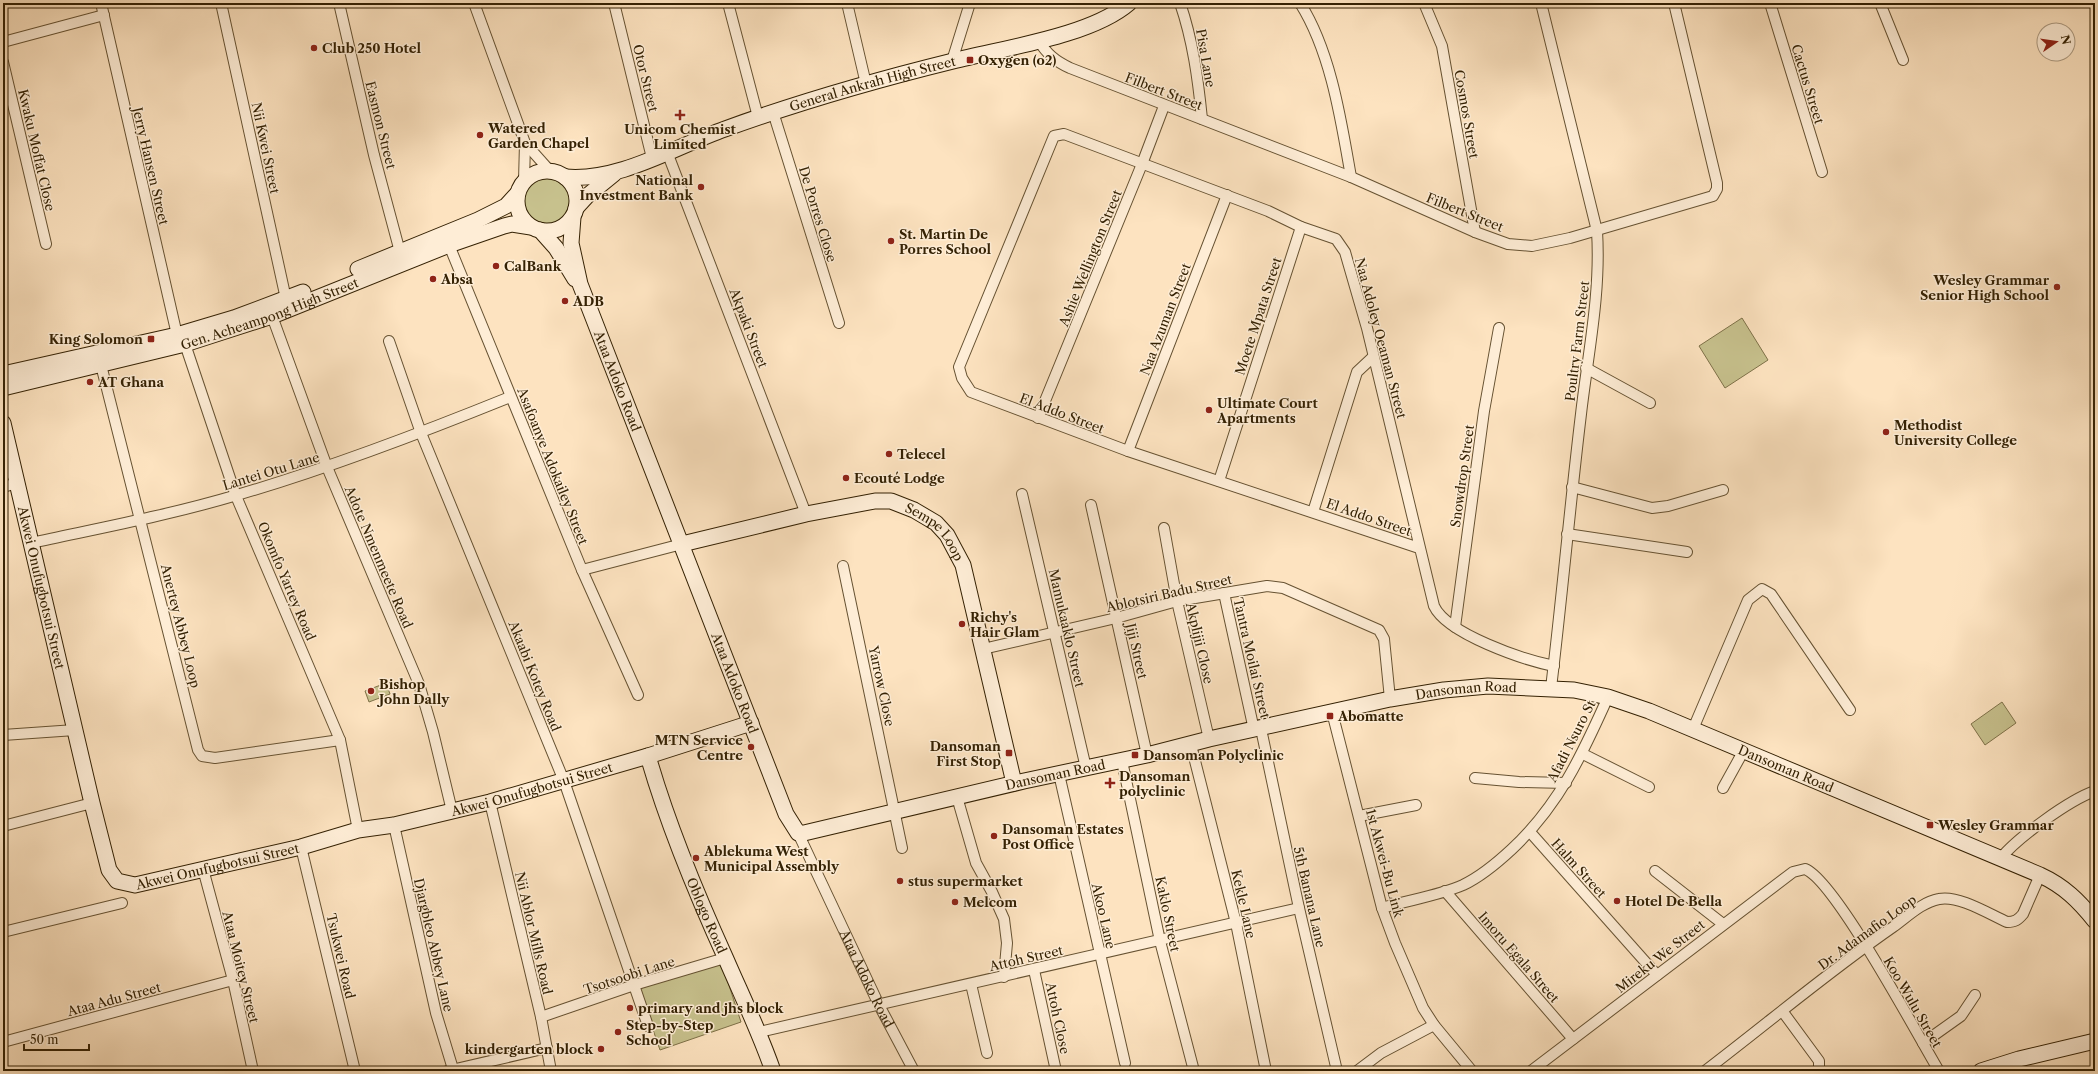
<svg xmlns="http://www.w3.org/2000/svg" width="2098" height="1074" viewBox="0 0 2098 1074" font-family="'Libre Caslon Text',serif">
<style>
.green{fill:#c7c18d;stroke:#7e7148}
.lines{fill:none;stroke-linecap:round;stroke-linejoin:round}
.street-casing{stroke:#665232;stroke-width:12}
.secondary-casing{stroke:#342103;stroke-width:17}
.street{stroke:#feedd6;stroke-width:10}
.secondary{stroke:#feedd6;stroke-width:15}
.poi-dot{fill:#8f2418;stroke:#feedd6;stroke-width:1.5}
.labels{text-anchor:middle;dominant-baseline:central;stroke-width:3;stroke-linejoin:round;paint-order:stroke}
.poi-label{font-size:13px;font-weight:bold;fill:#342103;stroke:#feedd6;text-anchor:start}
.street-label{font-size:13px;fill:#342103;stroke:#feedd6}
</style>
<rect width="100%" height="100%" fill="#fde3c0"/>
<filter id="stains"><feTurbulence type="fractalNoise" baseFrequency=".005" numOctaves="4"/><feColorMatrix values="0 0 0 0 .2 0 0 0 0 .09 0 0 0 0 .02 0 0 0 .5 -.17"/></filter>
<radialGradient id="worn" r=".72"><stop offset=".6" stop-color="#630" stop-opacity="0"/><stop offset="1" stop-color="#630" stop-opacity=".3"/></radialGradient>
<g class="green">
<circle cx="546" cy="200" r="26"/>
<polygon points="1742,318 1768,360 1725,388 1699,346"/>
<polygon points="386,683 390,694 369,702 365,691"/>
<polygon points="2002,702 2016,723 1985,745 1971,724"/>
<polygon points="721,961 741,1022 660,1050 639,989"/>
</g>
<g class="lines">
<g class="street-casing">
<g id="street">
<polyline points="101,3 177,335"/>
<polyline points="221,3 286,299"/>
<polyline points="339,3 374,155 400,252"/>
<polyline points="474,3 525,143 524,181"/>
<polyline points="614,3 652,158"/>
<polyline points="728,3 758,117"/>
<polyline points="847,3 866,84"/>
<path d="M1180 3C1193 41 1198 79 1202 119"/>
<path d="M1300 3C1331 52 1341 120 1351 177"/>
<polyline points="1424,3 1442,46 1475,232"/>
<path d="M1541 3 1597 231C1601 293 1588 353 1581 414 1570 505 1562 597 1551 688"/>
<polyline points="1770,3 1822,172"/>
<polyline points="1880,3 1903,60"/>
<path d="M1038 40C1047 54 1055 61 1070 68L1351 177 1475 232 1508 244 1532 246 1570 238 1713 196 1717 189V183L1674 3"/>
<polyline points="3,42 104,15"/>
<polyline points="952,61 970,3"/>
<polyline points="3,62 46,244"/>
<polyline points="773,112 839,323"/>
<polyline points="525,143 550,171"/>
<polyline points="667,152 806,514"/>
<polyline points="449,245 582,570 638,695"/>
<polyline points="272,316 327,467 419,684 433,732 452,811"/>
<polyline points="389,341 421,433 564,781 648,1026"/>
<polyline points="185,344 236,496 340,740 358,830"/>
<polyline points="101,365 198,750 202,756 215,758 340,740"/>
<polyline points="1586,368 1650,403"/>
<polyline points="1038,418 1142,164 1164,106"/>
<polyline points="1128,451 1227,195"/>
<polyline points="1219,481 1301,227"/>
<polyline points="3,487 17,483"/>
<polyline points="1572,487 1652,508 1668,506 1723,490"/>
<polyline points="1022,494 1086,768"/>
<polyline points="1091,505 1147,755"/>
<polyline points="1313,512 1357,372 1373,357"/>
<polyline points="1164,528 1177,601 1209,739"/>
<polyline points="1567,534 1687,552"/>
<path d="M31 543C100 528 170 515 237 495 330 468 421 433 510 397"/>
<path d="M1419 548 1128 451 971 392 962 378 959 367 1054 136 1064 134 1268 211 1301 227 1336 239 1345 252 1367 328 1434 606C1447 634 1524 660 1554 666"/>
<polyline points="843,566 902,848"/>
<polyline points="582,570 682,544"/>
<polyline points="1224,593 1254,730"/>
<polyline points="1455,627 1484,411 1499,328"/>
<polyline points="983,649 1116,618 1177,601 1267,586 1283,588 1379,630 1384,639 1390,699"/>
<polyline points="1332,712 1382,908 1395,943 1423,1008 1434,1025 1472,1071"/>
<polyline points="1261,729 1299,908 1337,1071"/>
<polyline points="1693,729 1748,600 1762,589 1771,594 1850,710"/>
<polyline points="3,735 75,730"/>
<polyline points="1191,745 1236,923 1266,1071"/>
<polyline points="1583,754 1649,787"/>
<polyline points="1122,761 1160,941 1194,1071"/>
<polyline points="1059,774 1125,1063"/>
<polyline points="1475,778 1519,782 1566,783"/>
<polyline points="1723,788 1744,750"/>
<polyline points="957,797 976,863 992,892 1004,919 1007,943 1004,977"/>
<polyline points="490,802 541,1017 551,1071"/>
<polyline points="1359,816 1416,805"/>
<polyline points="394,825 436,1013 453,1069"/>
<polyline points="3,826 92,803"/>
<polyline points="1530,832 1657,975"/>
<path id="s1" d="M798 833 879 1005 914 1071"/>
<polyline points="301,847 355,1071"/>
<path d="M2000 859C2017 838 2069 800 2095 791"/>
<polyline points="203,869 233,980 253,1071"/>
<polyline points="1655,871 1723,924"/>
<polyline points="1445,891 1573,1039"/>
<path d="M1382 908C1408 900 1438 896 1463 885 1482 876 1497 863 1512 849 1559 805 1582 755 1608 697"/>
<polyline points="3,932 122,903"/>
<polyline points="1034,970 1056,1071"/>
<polyline points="971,984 987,1053"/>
<polyline points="1783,1012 1819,1061 1819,1071"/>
<polyline points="541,1017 634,985 725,958"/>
<polyline points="759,1032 1299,908"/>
<polyline points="3,1042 233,980"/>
<polyline points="1923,1043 1961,1016 1975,995"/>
<polyline points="447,1071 547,1048"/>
<polyline points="1357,1071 1381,1053 1434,1025"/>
<path d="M1531 1071 1793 872 1805 869C1835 880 1918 1036 1939 1071"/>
<path d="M1705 1071C1768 1023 1828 972 1893 927 1907 917 1922 902 1939 899 1959 895 1989 914 2007 922 2015 922 2018 920 2023 914L2040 875"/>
</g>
</g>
<g class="secondary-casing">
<g id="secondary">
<circle cx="547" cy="201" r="30"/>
<path id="s2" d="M565 177C619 182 674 147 725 129 799 102 876 80 953 61 1003 48 1091 36 1129 3"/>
<polyline points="576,208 587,196 614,174"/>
<path id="s3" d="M573 217 571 243 580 284 786 814 798 833H804L1024 781 1147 755 1209 739 1390 699 1444 690 1488 686 1574 690 1608 697 1649 711 2040 875C2064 886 2079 901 2095 921"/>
<polyline points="540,230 556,248 575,279"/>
<polyline points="358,269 478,220 506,206 517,194"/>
<polyline points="3,374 177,335 234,318 303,292"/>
<path id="s4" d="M3 388 185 344 272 316 449 245 504 226 512 224 531 227"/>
<path id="s5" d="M3 423 92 803 109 870 117 881 135 885 301 847 358 830 394 825 490 802 648 756 751 723"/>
<path id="s6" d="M682 544 806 514 875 501H891L914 510 936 523 947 535 963 565 1014 783"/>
<path id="s7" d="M648 756C668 826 696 893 726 959 742 996 760 1033 773 1071"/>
<polyline points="1981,1071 2019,1059 2095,1041"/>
</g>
</g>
<use href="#street" class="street"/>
<use href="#secondary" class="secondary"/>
</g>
<g class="poi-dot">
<circle cx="314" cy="48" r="4"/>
<rect x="966" y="56" width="8" height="8" rx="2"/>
<path d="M678 109h4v4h4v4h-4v4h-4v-4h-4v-4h4z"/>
<circle cx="480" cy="135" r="4"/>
<circle cx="701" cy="187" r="4"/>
<circle cx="891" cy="241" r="4"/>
<circle cx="496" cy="266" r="4"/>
<circle cx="433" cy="279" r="4"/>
<circle cx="2057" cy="287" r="4"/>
<circle cx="565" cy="301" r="4"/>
<rect x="147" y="335" width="8" height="8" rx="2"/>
<circle cx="90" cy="382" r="4"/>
<circle cx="1209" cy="410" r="4"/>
<circle cx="1886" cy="432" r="4"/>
<circle cx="889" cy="454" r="4"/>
<circle cx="846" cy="478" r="4"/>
<circle cx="962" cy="624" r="4"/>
<circle cx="371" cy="691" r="4"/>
<rect x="1326" y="712" width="8" height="8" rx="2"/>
<circle cx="751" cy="747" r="4"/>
<rect x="1005" y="749" width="8" height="8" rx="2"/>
<rect x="1131" y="751" width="8" height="8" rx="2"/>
<path d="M1108 777h4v4h4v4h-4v4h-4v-4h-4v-4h4z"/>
<rect x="1926" y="821" width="8" height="8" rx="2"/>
<circle cx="994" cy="836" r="4"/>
<circle cx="696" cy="858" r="4"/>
<circle cx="900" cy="881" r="4"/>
<circle cx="1617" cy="901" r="4"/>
<circle cx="955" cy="902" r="4"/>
<circle cx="630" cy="1008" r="4"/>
<circle cx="618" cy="1032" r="4"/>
<circle cx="601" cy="1049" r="4"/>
</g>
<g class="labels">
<g class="poi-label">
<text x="322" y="48">Club 250 Hotel</text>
<text x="978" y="60">Oxygen (o2)</text>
<text x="488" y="128">Watered<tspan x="488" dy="15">Garden Chapel</tspan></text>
<text x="680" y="129" text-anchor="middle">Unicom Chemist<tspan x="680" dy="15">Limited</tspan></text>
<text x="693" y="180" text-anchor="end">National<tspan x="693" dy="15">Investment Bank</tspan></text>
<text x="899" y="234">St. Martin De<tspan x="899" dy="15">Porres School</tspan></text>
<text x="504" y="266">CalBank</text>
<text x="441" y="279">Absa</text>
<text x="2049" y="280" text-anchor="end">Wesley Grammar<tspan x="2049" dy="15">Senior High School</tspan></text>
<text x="573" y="301">ADB</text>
<text x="143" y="339" text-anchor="end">King Solomon</text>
<text x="98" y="382">AT Ghana</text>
<text x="1217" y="403">Ultimate Court<tspan x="1217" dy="15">Apartments</tspan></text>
<text x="1894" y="425">Methodist<tspan x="1894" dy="15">University College</tspan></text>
<text x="897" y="454">Telecel</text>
<text x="854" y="478">Ecouté Lodge</text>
<text x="970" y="617">Richy's<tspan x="970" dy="15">Hair Glam</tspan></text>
<text x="379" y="684">Bishop<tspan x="379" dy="15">John Dally</tspan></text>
<text x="1338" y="716">Abomatte</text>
<text x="743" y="740" text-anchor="end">MTN Service<tspan x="743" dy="15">Centre</tspan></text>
<text x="1001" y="746" text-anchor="end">Dansoman<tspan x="1001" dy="15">First Stop</tspan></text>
<text x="1143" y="755">Dansoman Polyclinic</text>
<text x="1119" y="776">Dansoman<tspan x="1119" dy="15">polyclinic</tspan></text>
<text x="1938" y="825">Wesley Grammar</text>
<text x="1002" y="829">Dansoman Estates<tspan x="1002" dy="15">Post Office</tspan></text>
<text x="704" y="851">Ablekuma West<tspan x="704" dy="15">Municipal Assembly</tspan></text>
<text x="908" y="881">stus supermarket</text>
<text x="1625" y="901">Hotel De Bella</text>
<text x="963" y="902">Melcom</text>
<text x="638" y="1008">primary and jhs block</text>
<text x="626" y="1025">Step-by-Step<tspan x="626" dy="15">School</tspan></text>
<text x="593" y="1049" text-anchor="end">kindergarten block</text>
</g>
<g class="street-label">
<text transform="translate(1206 58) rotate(80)">Pisa Lane</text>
<text transform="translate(646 78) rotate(76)">Otor Street</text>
<text stroke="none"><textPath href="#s2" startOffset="323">General Ankrah High Street</textPath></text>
<text transform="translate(1808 84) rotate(73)">Cactus Street</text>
<text transform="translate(1164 91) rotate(21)">Filbert Street</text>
<text transform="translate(1467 114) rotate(80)">Cosmos Street</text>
<text transform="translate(381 125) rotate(76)">Easmon Street</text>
<text transform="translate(266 148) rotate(78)">Nii Kwei Street</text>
<text transform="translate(37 150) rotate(77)">Kwaku Moffat Close</text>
<text transform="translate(151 166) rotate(77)">Jerry Hansen Street</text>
<text transform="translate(1465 212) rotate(22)">Filbert Street</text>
<text transform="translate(818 214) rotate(73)">De Porres Close</text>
<text transform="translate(1090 258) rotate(-68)">Ashie Wellington Street</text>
<text stroke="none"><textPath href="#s4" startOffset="277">Gen. Acheampong High Street</textPath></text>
<text transform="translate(1258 316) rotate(-72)">Moete Mpata Street</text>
<text transform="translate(1165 319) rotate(-69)">Naa Azuman Street</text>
<text transform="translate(749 328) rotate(69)">Akpaki Street</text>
<text transform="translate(1381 338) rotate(75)">Naa Adoley Oeaman Street</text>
<text transform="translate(1577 341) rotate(-83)">Poultry Farm Street</text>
<text stroke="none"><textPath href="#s3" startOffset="172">Ataa Adoko Road</textPath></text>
<text transform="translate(1062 413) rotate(21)">El Addo Street</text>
<text transform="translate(553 466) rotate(68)">Asafoanye Adokailey Street</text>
<text transform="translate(271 471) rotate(-17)">Lantei Otu Lane</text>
<text transform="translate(1462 476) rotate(-82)">Snowdrop Street</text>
<text transform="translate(1369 517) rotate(19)">El Addo Street</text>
<text stroke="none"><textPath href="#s6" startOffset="269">Sempe Loop</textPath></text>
<text transform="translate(379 557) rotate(67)">Adote Nmenmeete Road</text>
<text transform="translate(287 581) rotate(67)">Okomfo Yartey Road</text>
<text stroke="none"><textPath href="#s5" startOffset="169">Akwei Onufugbotsui Street</textPath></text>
<text transform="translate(1169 593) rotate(-13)">Ablotsiri Badu Street</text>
<text transform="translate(181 626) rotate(76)">Anertey Abbey Loop</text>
<text transform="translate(1067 628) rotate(77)">Mamukaaklo Street</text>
<text transform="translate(1200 643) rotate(77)">Akplijii Close</text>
<text transform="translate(1137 651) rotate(77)">Jiji Street</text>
<text transform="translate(1252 658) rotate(77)">Tantra Moilai Street</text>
<text transform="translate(535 676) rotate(68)">Akaabi Kotey Road</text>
<text stroke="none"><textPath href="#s3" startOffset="496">Ataa Adoko Road</textPath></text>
<text transform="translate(882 686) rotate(78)">Yarrow Close</text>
<text stroke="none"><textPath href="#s3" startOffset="1343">Dansoman Road</textPath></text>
<text transform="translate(1571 741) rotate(-63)">Afadi Nsuro St</text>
<text stroke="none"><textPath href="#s3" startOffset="1678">Dansoman Road</textPath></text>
<text stroke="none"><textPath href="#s3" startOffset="923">Dansoman Road</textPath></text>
<text stroke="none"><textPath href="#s5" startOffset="900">Akwei Onufugbotsui Street</textPath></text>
<text transform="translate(1385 863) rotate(75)">1st Akwei-Bu Link</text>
<text stroke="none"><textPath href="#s5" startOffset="576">Akwei Onufugbotsui Street</textPath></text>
<text transform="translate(1579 868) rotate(48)">Halm Street</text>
<text transform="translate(1310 897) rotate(77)">5th Banana Lane</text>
<text transform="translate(1244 904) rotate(77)">Kekle Lane</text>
<text transform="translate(1168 914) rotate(78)">Kaklo Street</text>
<text stroke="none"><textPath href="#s7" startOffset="170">Oblogo Road</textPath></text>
<text transform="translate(1104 916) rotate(77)">Akoo Lane</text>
<text transform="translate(1867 932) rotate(-36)">Dr. Adamafio Loop</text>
<text transform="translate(534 933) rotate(77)">Nii Ablor Mills Road</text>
<text transform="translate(434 945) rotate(77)">Djargbleo Abbey Lane</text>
<text transform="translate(341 956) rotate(77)">Tsukwei Road</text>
<text transform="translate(1660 956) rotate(-38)">Mireku We Street</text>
<text transform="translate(1519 957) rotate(49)">Imoru Egala Street</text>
<text transform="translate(1026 958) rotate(-13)">Attoh Street</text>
<text transform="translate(241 967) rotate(76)">Ataa Moitey Street</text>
<text transform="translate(629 975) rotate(-18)">Tsotsoobi Lane</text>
<text stroke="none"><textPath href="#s1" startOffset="161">Ataa Adoko Road</textPath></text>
<text transform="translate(114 999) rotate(-15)">Ataa Adu Street</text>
<text transform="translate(1913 1002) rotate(60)">Koo Wulu Street</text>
<text transform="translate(1058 1018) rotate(78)">Attoh Close</text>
</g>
</g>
<rect width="2098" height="1074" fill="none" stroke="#fde3c0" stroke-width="16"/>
<rect x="4" y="4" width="2090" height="1066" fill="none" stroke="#342103" stroke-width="2"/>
<rect x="8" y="8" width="2082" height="1058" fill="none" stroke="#342103"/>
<g transform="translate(2056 42) rotate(77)"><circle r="19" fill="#feedd6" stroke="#ad9b82"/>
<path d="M0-3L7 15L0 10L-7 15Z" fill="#8f2418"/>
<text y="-6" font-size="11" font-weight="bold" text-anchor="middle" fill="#342103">N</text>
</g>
<path d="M24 1044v6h65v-6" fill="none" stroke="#342103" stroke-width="2"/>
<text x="30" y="1044" font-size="12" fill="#342103" stroke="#feedd6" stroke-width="3" paint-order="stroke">50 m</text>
<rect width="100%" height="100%" filter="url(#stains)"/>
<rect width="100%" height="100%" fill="url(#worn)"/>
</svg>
